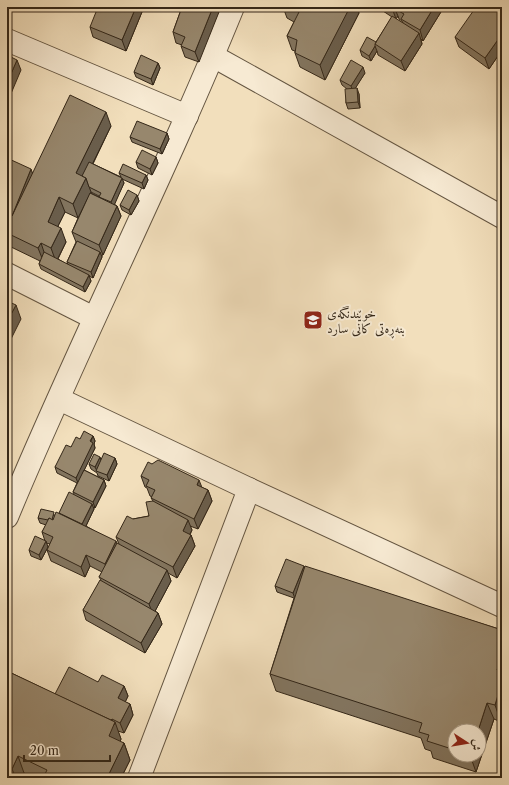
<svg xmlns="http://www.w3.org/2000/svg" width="509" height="785" viewBox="0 0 509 785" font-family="'Libre Caslon Text',Amiri,serif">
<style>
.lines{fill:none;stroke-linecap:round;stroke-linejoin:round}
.street-casing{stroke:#645541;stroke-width:24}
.street{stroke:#f7ead3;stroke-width:22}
.wall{fill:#82745e;stroke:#342718;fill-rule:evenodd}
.shaded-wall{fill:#6a5e4c;stroke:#342718}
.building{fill:#97876d;stroke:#342718}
.labels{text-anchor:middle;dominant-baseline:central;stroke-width:4;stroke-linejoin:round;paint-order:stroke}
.poi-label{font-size:13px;fill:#342718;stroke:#f7ead3;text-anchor:start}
</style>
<rect width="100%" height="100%" fill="#f2dfbc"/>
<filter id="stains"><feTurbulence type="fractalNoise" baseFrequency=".005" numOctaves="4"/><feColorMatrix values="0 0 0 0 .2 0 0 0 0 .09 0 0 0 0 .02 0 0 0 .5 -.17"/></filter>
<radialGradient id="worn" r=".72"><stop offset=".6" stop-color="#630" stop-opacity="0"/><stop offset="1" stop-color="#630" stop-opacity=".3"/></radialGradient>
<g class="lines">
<g class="street-casing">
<g id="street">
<polyline points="7,40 187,116"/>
<polyline points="213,56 502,217"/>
<polyline points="7,274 94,318"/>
<polyline points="59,399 249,489 502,606"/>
<path d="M7 517C78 345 163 179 233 7"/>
<polyline points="139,778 249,489"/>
</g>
</g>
<use href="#street" class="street"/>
</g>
<g class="wall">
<polygon points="144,7 126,51 93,37 90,27"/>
<polygon points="182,7 199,62 185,57 181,46 182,45 176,43 173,32"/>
<polygon points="283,7 357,7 359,13 325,80 300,67 295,53 295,51 292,50 287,36 294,22 287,18"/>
<path d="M377 7H444L423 41 421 39 422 44 405 71 378 55 377 51 371 61 362 56 360 50 376 42 392 17ZM398 16 399 19 402 21 403 23 396 19Z"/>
<polygon points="502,7 502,50 489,69 459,47 455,37"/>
<polygon points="158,63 160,68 153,85 136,77 134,72"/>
<polygon points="365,73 355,88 359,94 360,108 348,109 346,103 347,89 342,85 340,80"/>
<path d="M111 126 93 164 121 177 119 173 146 175 148 180 144 189 122 179 124 183 114 204 117 206 121 216 103 255H102V257L93 278 89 276 91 281 85 292 41 269 39 264 40 261 7 245V158L33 173ZM91 192 99 196V197L91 193ZM65 212 78 218 72 232 76 242 67 262 68 265 58 259 66 242 58 226Z"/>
<polygon points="167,133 169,139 162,154 132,142 130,137"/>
<polygon points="156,157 158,163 152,175 138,168 136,162"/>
<polygon points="137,195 139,201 131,215 122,210 120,205"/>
<polygon points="93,436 95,441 94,444 95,448 84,470 104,480 106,486 95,508 94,507 94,509 86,526 117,544 119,544 116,537 133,519 149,516 153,501 151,498 152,497 150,496 147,488 145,487 141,476 201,487 208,490 212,501 198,529 190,526 192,530 190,535 191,535 195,546 177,578 168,573 171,581 155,611 158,613 162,624 145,653 86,620 83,610 101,580 99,577 102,572 90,566 85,577 51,561 47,550 50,544 46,543 48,547 41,560 31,556 29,550 45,541 42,532 46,525 40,523 38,518 60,514 59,513 74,494 73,492 77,483 57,473 55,467 71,447 80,439"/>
<polygon points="115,458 117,464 109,481 98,476 97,473 91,469 89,464 101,459"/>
<path d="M304 566V568L502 630V719L501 722 494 719 476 772 433 758 431 751 425 749 421 738 276 691 270 674 294 598 277 592 275 586ZM455 731 479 755H455Z"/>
<polygon points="7,671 55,694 98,682 124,686 128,696 125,702 130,704 133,715 124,733 118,731 121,739 120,742 124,743 130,760 121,778 34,778 24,773 22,778 7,778"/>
</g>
<g class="shaded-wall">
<polygon points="136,7 144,7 126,51 122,40"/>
<polygon points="213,7 221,7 199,62 195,52"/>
<polygon points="349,7 357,7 359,13 325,80 320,65"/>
<polygon points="393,7 403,7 395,9 398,16 396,19 392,8"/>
<polygon points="434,7 444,7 423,41 420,30"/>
<polygon points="419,33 422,44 405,71 401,61"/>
<polygon points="502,34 502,50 489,69 485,58"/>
<polygon points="375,46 377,51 371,61 369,56"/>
<polygon points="17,60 21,70 7,103 7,83"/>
<polygon points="158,63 160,68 153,85 151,79"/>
<polygon points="363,67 365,73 353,92 351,86"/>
<polygon points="357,88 359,94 360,108 358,102"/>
<polygon points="106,112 111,126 83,183 76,173"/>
<polygon points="167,133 169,139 162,154 160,149"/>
<polygon points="156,157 158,163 152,175 150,169"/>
<polygon points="31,169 36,183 12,216"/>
<polygon points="146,175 148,180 144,189 142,183"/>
<polygon points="86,178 91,192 78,218 73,204"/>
<polygon points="122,178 124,183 113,208 111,202"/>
<polygon points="137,195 139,201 131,215 129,210"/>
<polygon points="59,197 65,212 53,236 48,222"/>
<polygon points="117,206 121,216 103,255 99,245"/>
<polygon points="61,228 66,242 56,262 51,248"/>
<polygon points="41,243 46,258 44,263 38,248"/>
<polygon points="100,252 102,257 93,278 91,272"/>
<polygon points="89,275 91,281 85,292 83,287"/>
<polygon points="16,305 21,319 7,347 7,322"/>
<polygon points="93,436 95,441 94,444 95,448 78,483 76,478"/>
<polygon points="100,457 102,463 97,471 95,467"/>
<polygon points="115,458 117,464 109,481 107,475"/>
<polygon points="104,480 106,486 95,508 93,502"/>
<polygon points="199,480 203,490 197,485"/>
<polygon points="208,490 212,501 198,529 194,519"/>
<polygon points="92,504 94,509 84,530 82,524"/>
<polygon points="188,520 192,530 186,541 183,531"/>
<polygon points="191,535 195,546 177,578 173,567"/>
<polygon points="46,541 48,547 41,560 39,555"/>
<polygon points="116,541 120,551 108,574 105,564"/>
<polygon points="86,555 90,566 85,577 81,567"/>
<polygon points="304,566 306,571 295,599 293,593"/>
<polygon points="167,570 171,581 153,615 149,604"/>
<polygon points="158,613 162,624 145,653 141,643"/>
<polygon points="502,654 502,684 497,670"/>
<polygon points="124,686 128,696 122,709 118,698"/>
<polygon points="498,695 502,705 502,719 501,722 495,705"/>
<polygon points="487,703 494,719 476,772 470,755 479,755 479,731 478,731"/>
<polygon points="130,704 133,715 124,733 120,723"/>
<polygon points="112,719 114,725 115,722 121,739 115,753 109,736 109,724"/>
<polygon points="124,743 130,760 121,778 107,778"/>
<polygon points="18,756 24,773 22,778 16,778 12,769"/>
</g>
<g class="building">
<polygon points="98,7 136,7 122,40 90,27"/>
<polygon points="182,7 213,7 195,52 181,46 185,37 173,32"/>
<polygon points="289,7 350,7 320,65 295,53 297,40 287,36 299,12"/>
<polygon points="396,7 434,7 420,30 401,19 404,14 395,9"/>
<polygon points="476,7 502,7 502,34 485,58 455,37"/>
<polygon points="392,16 419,33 401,61 375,44"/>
<polygon points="367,37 376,42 375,44 375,46 369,56 360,50"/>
<polygon points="7,55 17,60 7,83"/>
<polygon points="141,55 158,63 151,79 134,72"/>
<polygon points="351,60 363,67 351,86 340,80"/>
<polygon points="357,88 358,102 346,103 345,89"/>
<polygon points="70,95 106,112 76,173 86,178 73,204 59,197 48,222 61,228 51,248 41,243 38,248 7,233 7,158 31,169 12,216"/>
<polygon points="137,121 167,133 160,149 130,137"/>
<polygon points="142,150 156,157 150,169 136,162"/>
<polygon points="89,162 122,178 111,202 99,197 101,193 89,187 86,178 82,176"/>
<polygon points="123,164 146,175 142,183 119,173"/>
<polygon points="128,190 137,195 129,210 120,205"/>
<polygon points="90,193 117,206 99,245 72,232"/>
<polygon points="77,241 100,252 91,272 67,262"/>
<polygon points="44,252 89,275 83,287 39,264"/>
<polygon points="7,301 16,305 7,322"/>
<polygon points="84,431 93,436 90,441 93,443 76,478 55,467 66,445 71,447 76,437 80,439"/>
<polygon points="104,453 115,458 107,475 96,471"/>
<polygon points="94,454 100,457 95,467 89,464"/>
<polygon points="158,460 199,480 197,485 208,490 194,519 151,498 155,490 146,486 149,480 141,476 148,462 152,464"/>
<polygon points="84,470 104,480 93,502 73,492"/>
<polygon points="69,492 92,504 82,524 59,513"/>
<polygon points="153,501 188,520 183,531 191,535 173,567 116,537 127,516 133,519 149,516 146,502"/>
<polygon points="41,509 54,512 52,520 49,518 48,520 38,518"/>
<polygon points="56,512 116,541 105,564 86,555 81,567 47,550 53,537 42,532 49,518 53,520"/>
<polygon points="35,536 46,541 39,555 29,550"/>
<polygon points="117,543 167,570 149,604 99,577"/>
<polygon points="286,559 304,566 293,593 275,586"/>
<polygon points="305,566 502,630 502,654 497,670 502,672 502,696 498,695 495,705 487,703 478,731 455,731 455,750 427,741 429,735 419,732 422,723 270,674"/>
<polygon points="100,580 158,613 141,643 83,610"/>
<polygon points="69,667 98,682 102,675 124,686 118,698 130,704 120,723 112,719 111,720 55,694"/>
<polygon points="7,671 115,722 109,736 124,743 107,778 99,778 95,776 94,778 43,778 47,770 18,756 12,769 7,766"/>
</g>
<defs>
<g id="school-square" transform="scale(1)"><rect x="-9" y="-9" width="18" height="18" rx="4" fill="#8f2418" stroke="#f7ead3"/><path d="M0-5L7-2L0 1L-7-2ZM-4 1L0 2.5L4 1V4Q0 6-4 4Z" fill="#fff"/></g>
</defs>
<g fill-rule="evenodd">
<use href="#school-square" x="313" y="320"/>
</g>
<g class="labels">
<g class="poi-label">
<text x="327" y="313">خوێندنگەی<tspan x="327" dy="15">بنەڕەتی کانی سارد</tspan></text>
</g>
</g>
<rect width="509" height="785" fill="none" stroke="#f2dfbc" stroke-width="24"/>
<rect x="8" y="8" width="493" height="769" fill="none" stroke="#342718" stroke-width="2"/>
<rect x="12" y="12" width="485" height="761" fill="none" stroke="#342718"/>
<g transform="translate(467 743) rotate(102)"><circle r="19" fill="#f7ead3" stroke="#a99c88"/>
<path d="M0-3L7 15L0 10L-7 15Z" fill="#8f2418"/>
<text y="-6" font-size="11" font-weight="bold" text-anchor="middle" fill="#342718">ش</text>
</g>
<path d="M24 755v6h86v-6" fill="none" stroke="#342718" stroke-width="2"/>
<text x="30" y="755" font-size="12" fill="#342718" stroke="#f7ead3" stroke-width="3" paint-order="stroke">20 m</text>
<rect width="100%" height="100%" filter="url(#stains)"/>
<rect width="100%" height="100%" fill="url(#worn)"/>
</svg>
